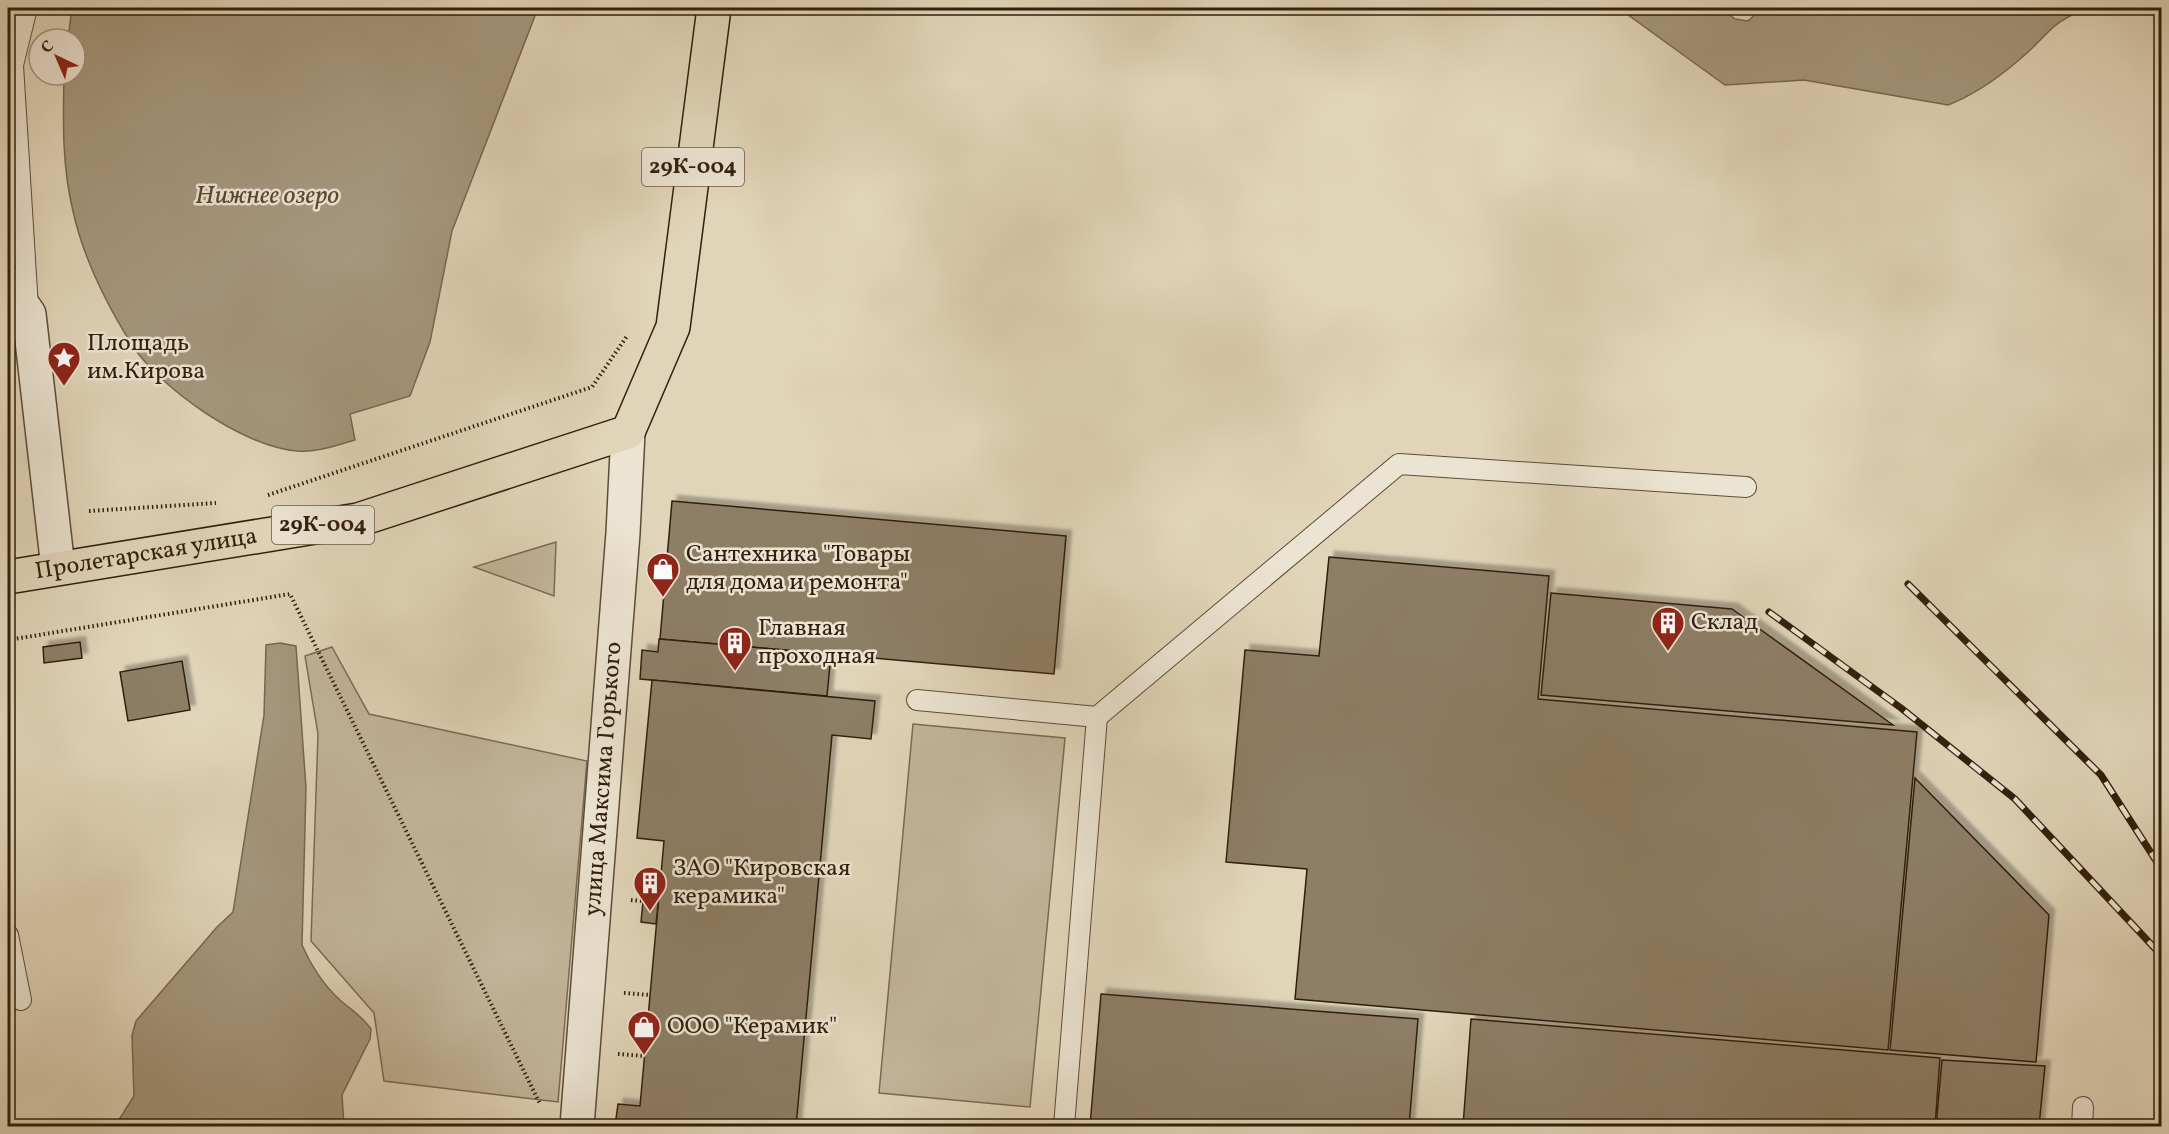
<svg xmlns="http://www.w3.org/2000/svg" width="2169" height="1134" viewBox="0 0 2169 1134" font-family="Vollkorn,serif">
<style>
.green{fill:#c3b69c;stroke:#7a6a54;stroke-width:1.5}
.water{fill:#a5977e;stroke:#776750;stroke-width:1.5}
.building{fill:#8d7e66;stroke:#311f0c;stroke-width:1.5;filter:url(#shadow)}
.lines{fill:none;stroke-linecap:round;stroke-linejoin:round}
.service-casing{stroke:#5d4c37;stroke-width:22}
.minor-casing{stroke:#5d4c37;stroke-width:36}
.tertiary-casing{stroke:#5d4c37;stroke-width:36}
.primary-casing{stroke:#311f0c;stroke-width:36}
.path{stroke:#311f0c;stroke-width:4;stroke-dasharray:1.5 3;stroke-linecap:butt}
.service{stroke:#ece4d2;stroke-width:20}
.minor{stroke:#ece4d2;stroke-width:33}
.tertiary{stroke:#ece4d2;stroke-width:33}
.primary{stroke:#e1d5b9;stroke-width:33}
.rail-casing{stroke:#311f0c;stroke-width:7}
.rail{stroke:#ece4d2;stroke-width:4.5;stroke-dasharray:14;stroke-linecap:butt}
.labels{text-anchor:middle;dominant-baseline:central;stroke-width:5;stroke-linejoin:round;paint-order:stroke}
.shield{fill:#ece4d2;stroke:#695a47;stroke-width:1.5}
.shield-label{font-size:22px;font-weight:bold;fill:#311f0c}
.poi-label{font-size:24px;fill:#311f0c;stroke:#ece4d2;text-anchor:start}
.street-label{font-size:24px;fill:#311f0c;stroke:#ece4d2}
.water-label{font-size:26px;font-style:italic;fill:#5a4934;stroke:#ece4d2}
</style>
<defs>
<filter id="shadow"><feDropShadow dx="5.5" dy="-5.5" stdDeviation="1.5" flood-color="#0004"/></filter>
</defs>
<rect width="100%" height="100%" fill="#e1d5b9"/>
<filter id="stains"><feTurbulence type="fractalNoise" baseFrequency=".00333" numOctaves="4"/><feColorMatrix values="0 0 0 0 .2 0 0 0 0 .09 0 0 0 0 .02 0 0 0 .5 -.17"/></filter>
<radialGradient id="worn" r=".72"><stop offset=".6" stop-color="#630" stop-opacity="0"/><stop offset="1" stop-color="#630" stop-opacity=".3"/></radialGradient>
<g class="green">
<polygon points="556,542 554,596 474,567"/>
<polygon points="332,647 369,714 587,761 558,1102 384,1081 374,1013 311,941 318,734 305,656"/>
<polygon points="913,724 1065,738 1030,1107 879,1093"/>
</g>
<g class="water">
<path d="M72 8H538L452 231 430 342 410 396 350 414 355 440C337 445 316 453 297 451 244 447 161 389 132 345 107 305 83 257 73 211 62 166 63 122 64 75H75V39H68Z"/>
<path d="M1630 8H1721L1735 19 1748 21 1762 8H2089C2049 22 2049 35 2019 60 1998 78 1974 95 1948 105L1804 80 1725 85 1624 12Z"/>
<path d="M280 643 296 646 306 788 302 945C310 964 324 986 340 1000 351 1010 362 1016 371 1029L370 1039 342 1095 344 1126H115L134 1096 132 1035 136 1021 217 927 233 912 264 715 266 645Z"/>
</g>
<g class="building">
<polygon points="672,501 1066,536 1054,674 660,639"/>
<polygon points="1329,557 1549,576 1538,699 1917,732 1888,1050 1295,999 1307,869 1226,862 1245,650 1319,656"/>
<polygon points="1551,593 1732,609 1893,725 1541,695"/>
<polygon points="659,639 831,654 827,696 640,679 642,650 658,652"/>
<polygon points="80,642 82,658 44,663 43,647"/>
<polygon points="182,661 190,710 128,721 120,672"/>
<polygon points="652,680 875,701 871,739 832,735 796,1126 615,1126 618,1104 640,1106 664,841 637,838"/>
<polygon points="1915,778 2049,915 2036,1062 1890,1050"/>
<polygon points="645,882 660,883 656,924 641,922"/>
<polygon points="1101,994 1418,1019 1409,1126 1090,1126"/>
<polygon points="1471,1019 1940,1058 1935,1126 1463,1126"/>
<polygon points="1942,1060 2045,1066 2039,1126 1936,1126"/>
</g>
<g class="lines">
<g class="service-casing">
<g id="service">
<polyline points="27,8 13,65 28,308"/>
<polyline points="917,700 1097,717 1064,1126"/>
<polyline points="1097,717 1399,464 1746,487"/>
<polyline points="8,935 21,1000"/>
<polyline points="2082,1126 2083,1107"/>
</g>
</g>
<g class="minor-casing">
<polyline id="minor" points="8,284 29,314 58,568"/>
</g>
<g class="tertiary-casing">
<g id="tertiary">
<path id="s1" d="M577 1126 623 533 628 432"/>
</g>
</g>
<g class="primary-casing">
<g id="primary">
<path id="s2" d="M8 577 358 520 628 432 673 327 714 8"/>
</g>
</g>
<g class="path">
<polyline points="268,495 592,387 627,336"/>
<polyline points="89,511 216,503"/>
<polyline points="8,640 290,594 540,1104"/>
<polyline points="631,900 642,901"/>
<polyline points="624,993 650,995"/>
<polyline points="618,1054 644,1056"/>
</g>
<use href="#service" class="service"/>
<use href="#minor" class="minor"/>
<use href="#tertiary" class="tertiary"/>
<use href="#primary" class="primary"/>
<g class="rail-casing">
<g id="rail">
<polyline points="1908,584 2101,775 2162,870"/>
<polyline points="1769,612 1901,708 2015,799 2162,956"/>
</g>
</g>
<use href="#rail" class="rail"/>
</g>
<defs>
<g id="sight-pin" transform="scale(1.725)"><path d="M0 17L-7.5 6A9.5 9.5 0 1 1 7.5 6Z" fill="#8f2418" stroke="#ece4d2"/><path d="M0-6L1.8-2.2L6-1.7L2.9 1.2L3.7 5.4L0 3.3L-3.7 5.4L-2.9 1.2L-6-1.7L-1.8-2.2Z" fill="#fff"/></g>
<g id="shop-pin" transform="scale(1.725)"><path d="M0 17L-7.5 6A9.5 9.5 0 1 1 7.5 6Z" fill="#8f2418" stroke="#ece4d2"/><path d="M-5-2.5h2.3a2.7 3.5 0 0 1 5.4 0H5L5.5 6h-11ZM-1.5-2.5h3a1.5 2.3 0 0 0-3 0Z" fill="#fff"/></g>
<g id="building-pin" transform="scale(1.725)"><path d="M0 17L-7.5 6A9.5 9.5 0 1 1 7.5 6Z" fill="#8f2418" stroke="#ece4d2"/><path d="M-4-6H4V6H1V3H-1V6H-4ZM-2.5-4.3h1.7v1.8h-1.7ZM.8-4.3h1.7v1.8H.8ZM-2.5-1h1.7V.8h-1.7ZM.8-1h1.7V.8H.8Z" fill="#fff"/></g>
</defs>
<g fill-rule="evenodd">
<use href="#sight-pin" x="64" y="358"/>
<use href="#shop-pin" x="663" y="569"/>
<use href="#building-pin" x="1668" y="623"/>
<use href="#building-pin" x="735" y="643"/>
<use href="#building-pin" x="650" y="883"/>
<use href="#shop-pin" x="644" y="1027"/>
</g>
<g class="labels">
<g class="shield">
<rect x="642" y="148" width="102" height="38" rx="4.5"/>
<rect x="272" y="506" width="102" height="38" rx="4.5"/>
</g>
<g class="shield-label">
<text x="693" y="167">29К-004</text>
<text x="323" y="525">29К-004</text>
</g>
<g class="poi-label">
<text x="87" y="344">Площадь<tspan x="87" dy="28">им.Кирова</tspan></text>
<text x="686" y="555">Сантехника "Товары<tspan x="686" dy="28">для дома и ремонта"</tspan></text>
<text x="1691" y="623">Склад</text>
<text x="758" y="629">Главная<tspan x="758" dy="28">проходная</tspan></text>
<text x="673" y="869">ЗАО "Кировская<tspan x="673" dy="28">керамика"</tspan></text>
<text x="667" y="1027">ООО "Керамик"</text>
</g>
<g class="street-label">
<text stroke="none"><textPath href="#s2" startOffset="140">Пролетарская улица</textPath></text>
<text stroke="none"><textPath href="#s1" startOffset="348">улица Максима Горького</textPath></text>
</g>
<g class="water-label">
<text x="267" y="196">Нижнее озеро</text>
</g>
</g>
<rect width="2169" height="1134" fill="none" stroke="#e1d5b9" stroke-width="30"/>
<rect x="9" y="9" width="2151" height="1116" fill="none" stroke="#311f0c" stroke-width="3"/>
<rect x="15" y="15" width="2139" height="1104" fill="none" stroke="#311f0c" stroke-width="1.5"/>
<g transform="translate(57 57) rotate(316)"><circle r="28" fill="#ece4d2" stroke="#a19583" stroke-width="1.5"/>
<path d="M0-4.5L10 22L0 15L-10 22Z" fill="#8f2418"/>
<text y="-9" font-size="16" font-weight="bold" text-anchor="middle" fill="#311f0c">С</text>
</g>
<rect width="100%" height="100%" filter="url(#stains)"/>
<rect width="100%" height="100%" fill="url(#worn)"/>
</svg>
